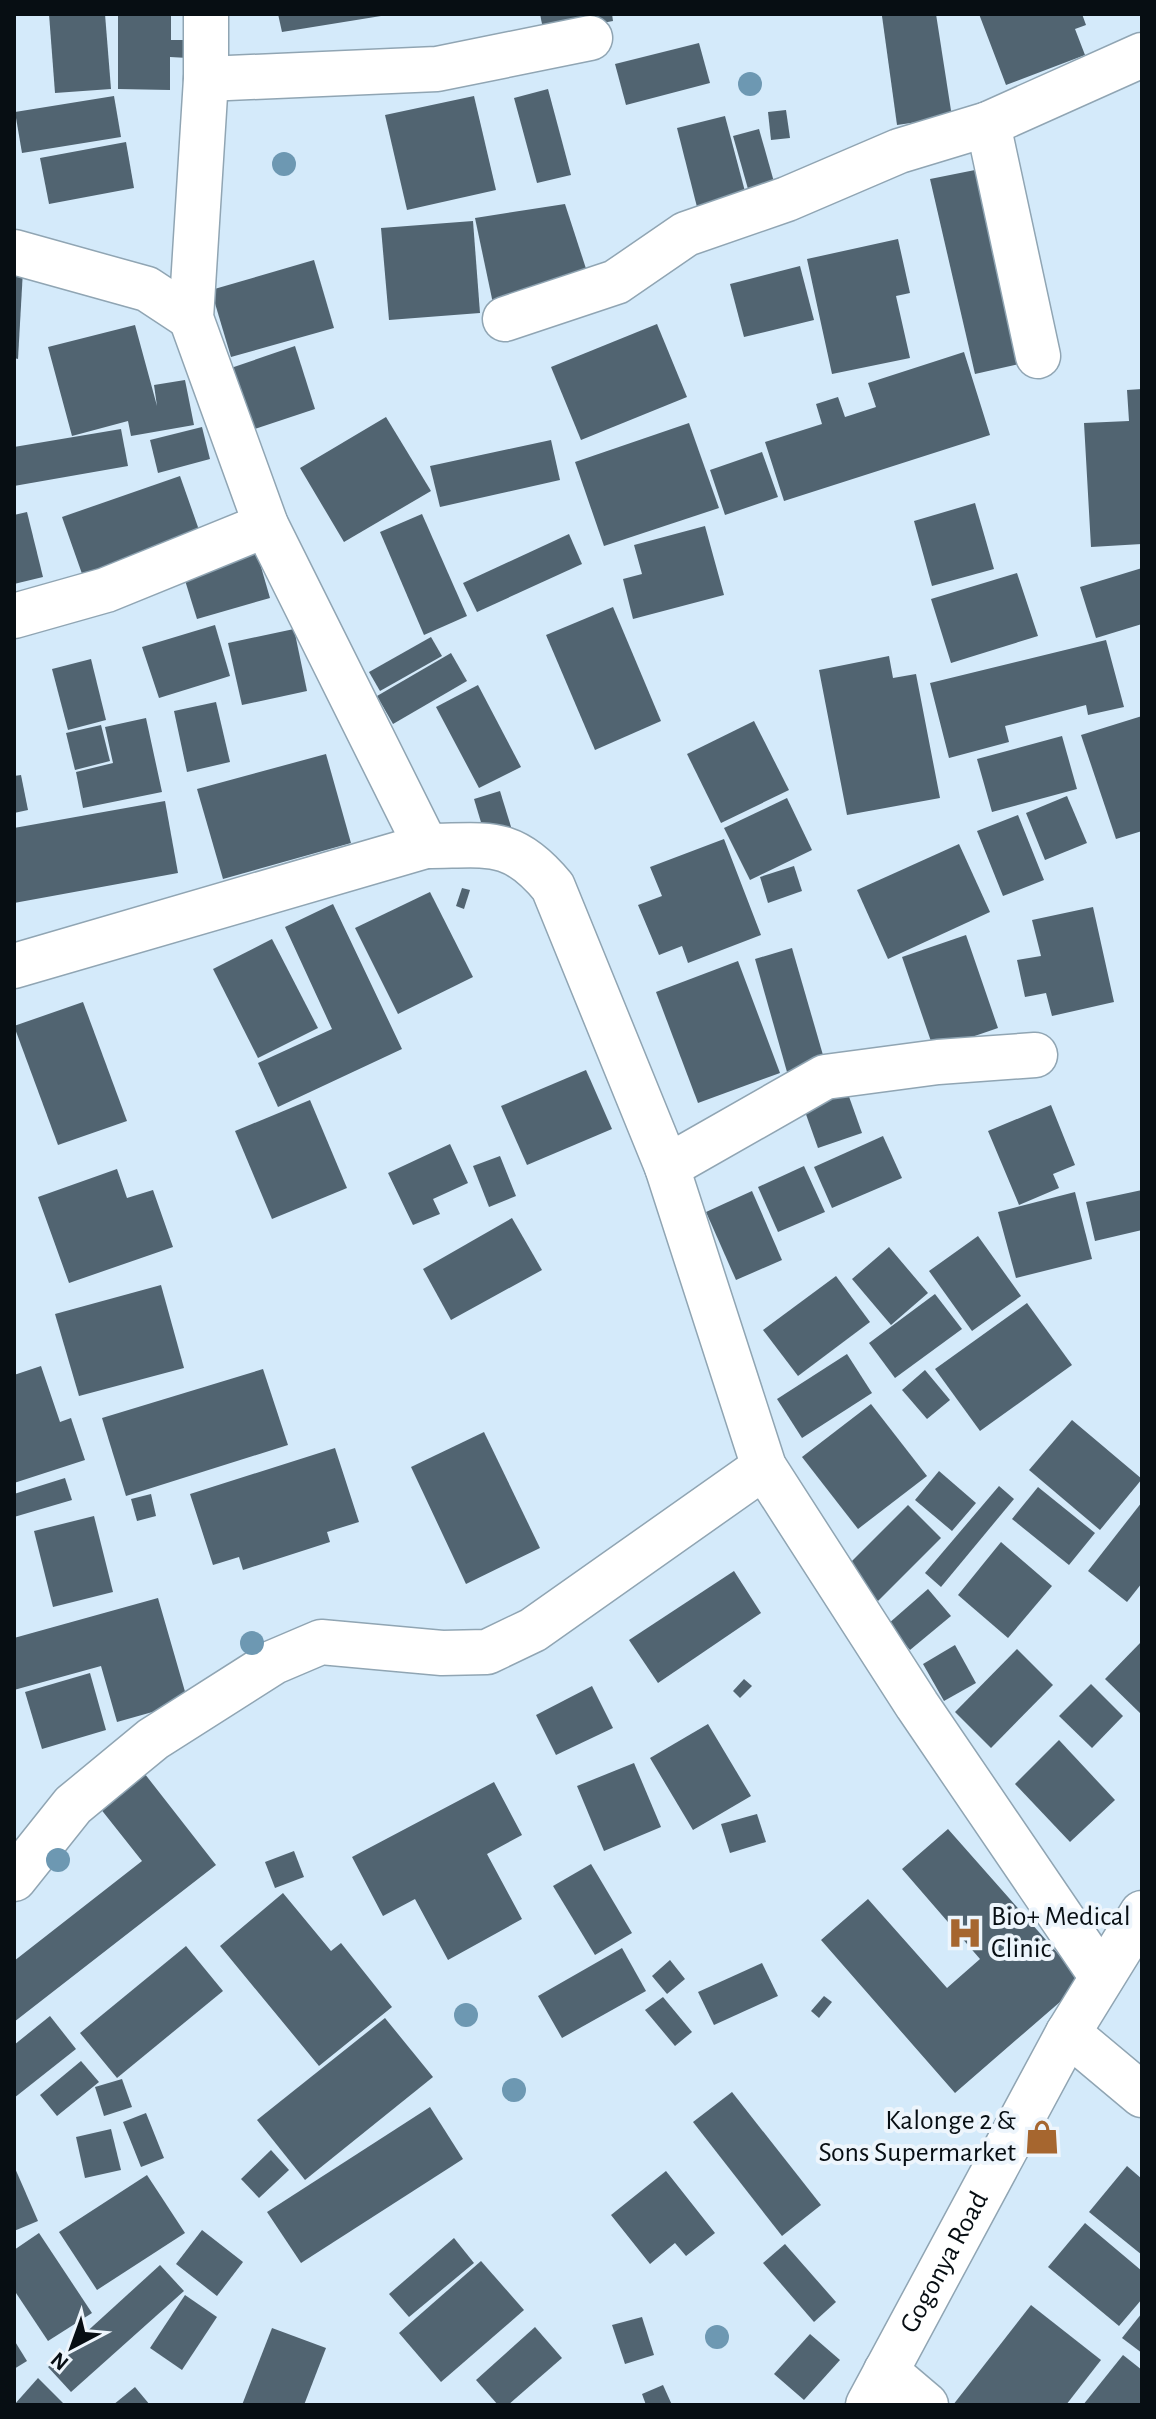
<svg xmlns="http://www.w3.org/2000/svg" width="1156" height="2419" viewBox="0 0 1156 2419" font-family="'Alegreya Sans',sans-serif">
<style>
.building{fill:#516471}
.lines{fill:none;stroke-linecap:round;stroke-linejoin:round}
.minor-casing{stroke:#90a5b3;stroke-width:47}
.minor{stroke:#fff;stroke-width:44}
.tree{fill:#6d98b2}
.labels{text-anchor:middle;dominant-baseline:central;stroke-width:8;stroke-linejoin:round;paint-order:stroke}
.poi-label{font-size:28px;fill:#070e13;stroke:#edf5fc;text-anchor:start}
.street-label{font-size:28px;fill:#070e13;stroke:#edf5fc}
</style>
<rect width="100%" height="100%" fill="#d4eafa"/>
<g class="building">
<polygon points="49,14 105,14 111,89 55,93"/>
<polygon points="278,14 380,14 381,16 282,32"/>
<polygon points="540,14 612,14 613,21 544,34"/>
<polygon points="897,14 936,14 952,117 897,125 882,16"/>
<polygon points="979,14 1082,14 1086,25 1075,29 1085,55 1006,85"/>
<polygon points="118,15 171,15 171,40 188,40 188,58 170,57 170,90 118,89"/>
<polygon points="699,43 710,83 626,105 615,64"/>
<polygon points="548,89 571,175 537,183 514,98"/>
<polygon points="114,96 121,137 22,153 15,112"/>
<polygon points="474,96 496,190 407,210 385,115"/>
<polygon points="786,110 790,138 771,140 768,112"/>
<polygon points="725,116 747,199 698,211 677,128"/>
<polygon points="759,129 778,196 752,203 733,136"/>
<polygon points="126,142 134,188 49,204 40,158"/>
<polygon points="980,169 1024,363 975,374 930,179"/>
<polygon points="565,204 591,284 495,313 475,218"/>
<polygon points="473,221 480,313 389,320 381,228"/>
<polygon points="898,239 910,293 896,296 910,358 832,374 807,259"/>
<polygon points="314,260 334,328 231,357 211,290"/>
<polygon points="800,266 814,320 744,337 730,284"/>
<polygon points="14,269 23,270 18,359 14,358"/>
<polygon points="657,324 687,397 581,440 551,367"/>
<polygon points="135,325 157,406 154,385 185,380 194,425 131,436 128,421 72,436 48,347"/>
<polygon points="295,346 315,409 252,430 231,368"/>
<polygon points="964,352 990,435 784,501 765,442 822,424 816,404 838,397 845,417 876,407 868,383"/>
<polygon points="1142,389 1142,544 1091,547 1084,423 1129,421 1127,390"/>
<polygon points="386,417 431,491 344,542 300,468"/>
<polygon points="689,423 719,508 604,546 575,462"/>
<polygon points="202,427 210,459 158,473 150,440"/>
<polygon points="121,429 128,466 14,486 14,447"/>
<polygon points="551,440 560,480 440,507 430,466"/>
<polygon points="762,452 778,497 725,515 710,470"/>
<polygon points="180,476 205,547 87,588 62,517"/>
<polygon points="975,503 994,569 932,586 914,521"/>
<polygon points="27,512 43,577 14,584 14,515"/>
<polygon points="422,514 467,616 424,635 380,532"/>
<polygon points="705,526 724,595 633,619 623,579 642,574 634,545"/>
<polygon points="569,534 582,564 477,612 463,583"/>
<polygon points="257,553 270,598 197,619 183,574"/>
<polygon points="1142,568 1142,624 1096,638 1080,587"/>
<polygon points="1017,573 1038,636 951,663 931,599"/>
<polygon points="613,607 661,721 595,750 546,635"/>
<polygon points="215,625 230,676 159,698 142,647"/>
<polygon points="294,629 307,691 242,705 228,643"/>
<polygon points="431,637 442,656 380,691 369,672"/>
<polygon points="1106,640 1124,707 1088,715 1086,705 1005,726 1009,742 949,758 930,683"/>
<polygon points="451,653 467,681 393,724 377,696"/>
<polygon points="889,656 893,678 916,674 940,798 847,815 819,670"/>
<polygon points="91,659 106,720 68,730 52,669"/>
<polygon points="478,685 521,767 479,788 436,707"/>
<polygon points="216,702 230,762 187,772 174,711"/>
<polygon points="1142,716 1142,831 1116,839 1081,735"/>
<polygon points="146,718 162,792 83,808 76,772 113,763 105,727"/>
<polygon points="754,721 789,790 721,823 687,754"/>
<polygon points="101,725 110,761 75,770 66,733"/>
<polygon points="1062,736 1077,789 992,812 977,759"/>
<polygon points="326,754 351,843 223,879 197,789"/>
<polygon points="21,775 28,810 14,813 14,776"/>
<polygon points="500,791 512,830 486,839 474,799"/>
<polygon points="1067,796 1087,843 1045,860 1026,813"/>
<polygon points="787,798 812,850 750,880 724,828"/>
<polygon points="165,801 178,873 14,903 14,828"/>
<polygon points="1018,815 1044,880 1003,896 977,831"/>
<polygon points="724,839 761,935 688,963 682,946 659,955 638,905 662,896 650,867"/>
<polygon points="959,844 990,912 888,959 857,890"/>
<polygon points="794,866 802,891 768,903 760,877"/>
<polygon points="462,888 470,890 464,909 456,906"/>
<polygon points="430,892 473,977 398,1014 355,928"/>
<polygon points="333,904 402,1049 278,1107 258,1063 332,1029 285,927"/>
<polygon points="1093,907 1114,1002 1052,1016 1046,993 1025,997 1017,960 1041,956 1032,920"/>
<polygon points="966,935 998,1028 934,1050 902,957"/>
<polygon points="272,939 318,1028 258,1058 213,969"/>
<polygon points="792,948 825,1062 787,1072 755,959"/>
<polygon points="738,961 780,1073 698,1103 656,992"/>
<polygon points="83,1002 127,1121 58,1145 14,1026"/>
<polygon points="586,1070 612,1129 527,1165 501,1106"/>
<polygon points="847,1091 862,1133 818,1148 803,1106"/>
<polygon points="310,1100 347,1188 272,1219 235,1131"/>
<polygon points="1051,1105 1075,1165 1053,1174 1059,1188 1019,1205 988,1131"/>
<polygon points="883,1136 902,1178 832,1208 814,1167"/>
<polygon points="450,1144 468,1183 433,1199 440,1214 413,1225 388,1173"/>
<polygon points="500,1156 516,1196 489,1207 473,1166"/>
<polygon points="804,1166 825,1212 778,1232 758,1187"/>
<polygon points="117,1169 127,1198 153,1190 173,1247 69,1283 38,1197"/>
<polygon points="1142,1190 1142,1230 1095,1241 1086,1202"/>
<polygon points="752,1191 782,1260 736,1280 706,1212"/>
<polygon points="1075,1192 1092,1259 1016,1278 998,1212"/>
<polygon points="512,1218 542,1270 451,1320 423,1269"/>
<polygon points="978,1236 1021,1296 972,1331 929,1271"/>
<polygon points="889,1247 928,1293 891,1325 852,1279"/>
<polygon points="836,1276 870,1322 798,1376 763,1330"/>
<polygon points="161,1285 184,1368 79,1396 55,1314"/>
<polygon points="935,1294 962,1329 895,1378 869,1343"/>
<polygon points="1027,1303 1072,1365 980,1431 935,1369"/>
<polygon points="847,1354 872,1393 802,1438 777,1399"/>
<polygon points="41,1366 60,1422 71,1418 85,1460 14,1483 14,1375"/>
<polygon points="263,1369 288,1445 126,1496 102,1418"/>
<polygon points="925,1370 950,1400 927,1419 902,1390"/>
<polygon points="871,1404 927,1476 858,1529 802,1457"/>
<polygon points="1072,1420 1142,1479 1100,1530 1029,1470"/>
<polygon points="484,1432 540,1548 466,1584 411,1467"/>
<polygon points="335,1448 359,1522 327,1532 330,1542 243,1570 239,1557 213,1565 190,1494"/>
<polygon points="939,1471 976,1503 952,1531 915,1500"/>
<polygon points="65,1478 72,1500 14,1517 14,1494"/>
<polygon points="999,1486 1014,1499 941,1587 925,1573"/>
<polygon points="1038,1487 1095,1533 1069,1565 1012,1519"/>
<polygon points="151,1494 156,1516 137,1521 131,1499"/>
<polygon points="1142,1502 1142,1583 1127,1602 1088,1571"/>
<polygon points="908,1505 941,1538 878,1601 845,1568"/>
<polygon points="94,1516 113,1592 53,1607 34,1531"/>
<polygon points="1001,1542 1052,1586 1008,1638 958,1595"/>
<polygon points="734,1571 761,1613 658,1683 629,1640"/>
<polygon points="928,1589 951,1616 910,1650 888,1624"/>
<polygon points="158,1598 188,1702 117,1722 101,1666 14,1690 14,1638"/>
<polygon points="1142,1641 1142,1715 1105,1679"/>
<polygon points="955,1645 976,1683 944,1701 923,1664"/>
<polygon points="1017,1649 1053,1685 991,1748 955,1712"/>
<polygon points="90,1673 106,1730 42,1749 25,1692"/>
<polygon points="744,1679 752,1686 740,1698 733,1691"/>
<polygon points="1091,1684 1123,1716 1092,1748 1059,1716"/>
<polygon points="592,1686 613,1728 556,1755 536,1715"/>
<polygon points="708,1724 751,1796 693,1830 650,1758"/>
<polygon points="1059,1740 1115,1800 1070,1842 1015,1784"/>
<polygon points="634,1763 661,1827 604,1851 577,1786"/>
<polygon points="141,1769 216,1865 14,2022 14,1961 142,1861 96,1803"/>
<polygon points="494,1782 522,1835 487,1854 522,1919 448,1960 415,1899 383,1916 352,1857"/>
<polygon points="757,1814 766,1842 730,1853 721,1824"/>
<polygon points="948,1829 1083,1982 955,2093 821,1940 868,1899 947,1988 980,1959 902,1869"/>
<polygon points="294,1851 304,1877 275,1888 265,1862"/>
<polygon points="591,1864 632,1933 595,1955 553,1886"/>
<polygon points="283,1893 331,1951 341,1943 392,2007 319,2066 220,1946"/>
<polygon points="186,1946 223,1991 117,2078 80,2033"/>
<polygon points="622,1948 646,1991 562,2038 538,1996"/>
<polygon points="670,1960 685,1979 667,1994 652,1976"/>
<polygon points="762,1963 778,1996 714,2025 698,1992"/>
<polygon points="824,1996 832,2002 819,2018 811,2011"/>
<polygon points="663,1997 692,2032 675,2046 645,2010"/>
<polygon points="50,2016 76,2049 14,2098 14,2045"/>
<polygon points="385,2018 433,2077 305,2180 257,2120"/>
<polygon points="81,2061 99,2082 57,2116 40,2095"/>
<polygon points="122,2079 132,2107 104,2116 95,2087"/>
<polygon points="732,2092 821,2205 782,2236 693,2122"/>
<polygon points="430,2107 463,2159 301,2263 267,2212"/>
<polygon points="146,2113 164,2158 141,2167 123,2122"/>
<polygon points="111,2129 121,2170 85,2178 76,2137"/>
<polygon points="271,2150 289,2170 259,2198 241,2179"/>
<polygon points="14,2166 38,2221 14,2231"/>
<polygon points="1127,2166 1142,2179 1142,2255 1089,2212"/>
<polygon points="666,2171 715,2233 686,2256 675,2243 650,2264 611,2215"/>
<polygon points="147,2175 185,2233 97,2290 59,2232"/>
<polygon points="1085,2223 1142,2271 1142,2299 1119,2326 1048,2267"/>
<polygon points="202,2230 243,2262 217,2296 176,2264"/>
<polygon points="39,2233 92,2313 48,2341 14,2290 14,2250"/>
<polygon points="454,2238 474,2263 409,2317 389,2294"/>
<polygon points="785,2244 836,2302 814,2322 763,2263"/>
<polygon points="481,2261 524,2310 441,2382 399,2333"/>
<polygon points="160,2265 184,2291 71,2392 48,2367"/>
<polygon points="185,2295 217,2317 182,2370 150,2348"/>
<polygon points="1031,2305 1101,2360 1066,2405 953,2405"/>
<polygon points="1142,2313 1142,2353 1122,2338"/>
<polygon points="642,2317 654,2355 625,2364 612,2325"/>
<polygon points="535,2327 562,2358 508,2405 498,2405 476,2380"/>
<polygon points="272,2328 326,2348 304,2405 242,2405"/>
<polygon points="810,2334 840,2360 804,2400 774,2374"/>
<polygon points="14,2340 27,2361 14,2369"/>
<polygon points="1123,2355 1142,2370 1142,2405 1083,2405"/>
<polygon points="38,2378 65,2405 14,2405"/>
<polygon points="663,2385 672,2405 646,2405 642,2394"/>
<polygon points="135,2387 150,2405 113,2405"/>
</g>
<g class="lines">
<g class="minor-casing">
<g id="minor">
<path d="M206 14V79L191 318 266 525 426 846C487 846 511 836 553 887L667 1167 764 1467 917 1705 1102 1977"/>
<polyline points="206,79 437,69 590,38"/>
<polyline points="988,124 1038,356"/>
<polyline points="14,252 147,289 191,318"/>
<polyline points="505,319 616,282 686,234 787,199 899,151 988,124 1142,55"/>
<polyline points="14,616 106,590 266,525"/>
<polyline points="14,966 426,846"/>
<polyline points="667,1167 825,1077 938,1062 1035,1055"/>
<polyline points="14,1879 73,1805 153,1739 274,1662 321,1642 442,1653 487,1652 533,1630 764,1467"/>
<polyline points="1068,2033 1142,2095"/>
<polyline points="886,2371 926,2405"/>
<path id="s1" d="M868 2405 1068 2033 1142 1913"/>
</g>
</g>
<use href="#minor" class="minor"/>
</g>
<g class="tree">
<circle cx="750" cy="84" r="12"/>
<circle cx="284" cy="164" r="12"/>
<circle cx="252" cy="1643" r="12"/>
<circle cx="58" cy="1860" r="12"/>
<circle cx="466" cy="2015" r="12"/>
<circle cx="514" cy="2090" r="12"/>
<circle cx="717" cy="2337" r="12"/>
</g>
<defs>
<g id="hospital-bare" transform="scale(2.76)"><path d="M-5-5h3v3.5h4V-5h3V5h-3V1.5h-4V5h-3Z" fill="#a6662f" stroke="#edf5fc" stroke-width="2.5" paint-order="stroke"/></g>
<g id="shop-bare" transform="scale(2.76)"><path d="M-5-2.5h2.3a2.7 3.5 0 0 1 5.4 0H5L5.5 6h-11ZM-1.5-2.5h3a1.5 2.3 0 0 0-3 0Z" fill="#a6662f" stroke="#edf5fc" stroke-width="2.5" paint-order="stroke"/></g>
</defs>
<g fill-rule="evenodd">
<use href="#hospital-bare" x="965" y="1933"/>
<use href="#shop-bare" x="1042" y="2137"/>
</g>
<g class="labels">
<g class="poi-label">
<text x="991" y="1917">Bio+ Medical<tspan x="991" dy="32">Clinic</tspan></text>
<text x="1016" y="2121" text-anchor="end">Kalonge 2 &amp;<tspan x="1016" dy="32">Sons Supermarket</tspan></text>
</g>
<g class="street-label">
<text stroke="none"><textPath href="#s1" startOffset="162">Gogonya Road</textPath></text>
</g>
</g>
<rect width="1156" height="2419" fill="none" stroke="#070e13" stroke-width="32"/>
<g transform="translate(72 2347) rotate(221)" stroke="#edf5fc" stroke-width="6" paint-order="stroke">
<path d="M0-6L14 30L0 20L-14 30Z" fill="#070e13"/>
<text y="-12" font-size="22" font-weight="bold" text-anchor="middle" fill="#070e13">N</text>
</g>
</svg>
